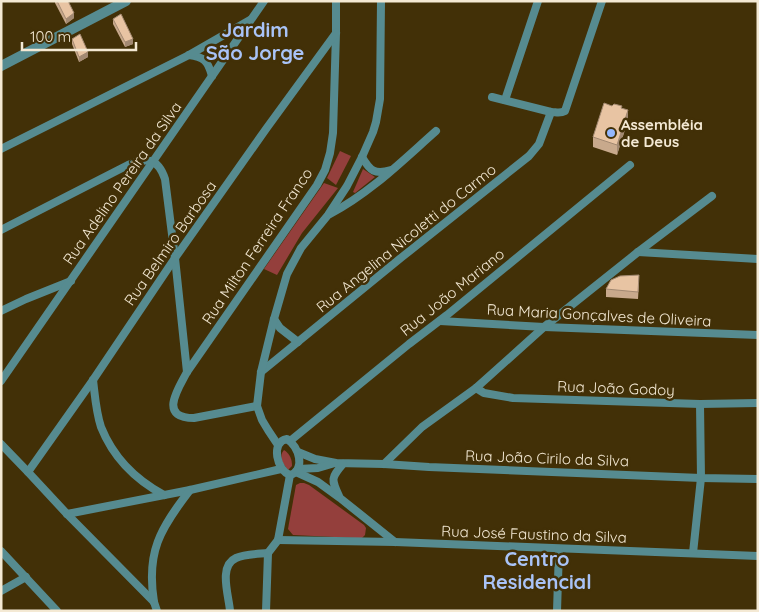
<svg xmlns="http://www.w3.org/2000/svg" width="759" height="612" viewBox="0 0 759 612" font-family="Quicksand,sans-serif">
<style>
.green{fill:#943f3c}
.lines{fill:none;stroke-linecap:round;stroke-linejoin:round}
.minor{stroke:#568b90;stroke-width:8}
.tertiary{stroke:#568b90;stroke-width:10}
.wall{fill:#c8a98c}
.shaded-wall{fill:#a28972}
.building{fill:#e8c4a3;stroke:#a28972}
.poi-dot{fill:#94b7fd;stroke:#423007;stroke-width:2}
.labels{text-anchor:middle;dominant-baseline:central;stroke-width:5;stroke-linejoin:round;paint-order:stroke}
.poi-label{font-size:15px;font-weight:bold;fill:#f4e9d4;stroke:#423007;text-anchor:start}
.street-label{font-size:15px;fill:#f4e9d4;stroke:#423007}
.district-label{font-size:20px;font-weight:bold;fill:#a9c3f7;stroke:#423007}
</style>
<rect width="100%" height="100%" fill="#423007"/>
<g class="green">
<polygon points="340,151 351,156 336,185 327,178"/>
<polygon points="363,169 375,177 355,193 353,192"/>
<polygon points="324,183 338,188 302,233 277,275 264,269"/>
<path d="M284 450C290 454 292 459 292 466L288 470C283 464 278 457 284 450Z"/>
<polygon points="300,483 304,483 309,485 364,525 366,528 365,535 362,538 355,538 293,535 288,529 296,485"/>
</g>
<g class="lines">
<g class="minor">
<path d="M189 55C204 57 208 61 212 76"/>
<path d="M492 97 551 112C556 112 560 114 565 111L602 1"/>
<polyline points="505,100 538,1"/>
<polyline points="1,149 189,55 250,20"/>
<path d="M362 157C370 171 375 175 391 170"/>
<path d="M330 214C370 193 402 161 436 131"/>
<path d="M1 230 128 165C147 157 158 158 165 179L175 258 187 372"/>
<polyline points="638,252 758,259"/>
<polyline points="1,311 26,299 71,281"/>
<polyline points="274,319 280,328 298,342"/>
<polyline points="440,321 544,327 758,335"/>
<polyline points="261,372 402,257 529,156 539,144 551,112"/>
<path d="M93 380C95 396 96 412 101 427 113 457 136 480 164 495"/>
<polyline points="1,381 264,1"/>
<polyline points="476,388 484,393 513,398 700,404 758,403"/>
<path d="M257 406 194 418C158 418 178 389 187 372L317 185 325 170 330 153 333 133 336 33V1"/>
<path d="M287 439C299 446 306 470 290 475 277 471 270 442 287 439Z"/>
<polyline points="290,441 409,344 447,315 630,165"/>
<polyline points="1,444 28,472 67,514 154,602 157,611"/>
<polyline points="278,445 268,430 262,420 257,406 261,372 274,319 287,274 301,248 328,215 347,186 362,157 373,132 376,122 380,99 381,1"/>
<polyline points="298,452 315,459 336,463 384,464 429,467 701,478 758,479"/>
<polyline points="384,464 422,427 476,388 544,327 638,252 712,196"/>
<polyline points="298,469 318,468 335,463"/>
<polyline points="28,472 93,380 175,258 266,129 336,33"/>
<polyline points="296,472 318,482 340,498 395,542"/>
<path d="M339 496C331 479 331 478 343 464"/>
<polyline points="67,514 190,490 281,469"/>
<polyline points="278,540 395,542 758,556"/>
<polyline points="1,551 57,611"/>
<polyline points="693,553 701,478 700,404"/>
<polyline points="1,591 26,577"/>
<path d="M154 602C146 552 160 529 190 490"/>
<path d="M230 611C229 596 218 566 236 558 245 554 258 554 268 553"/>
<polyline points="266,611 268,553 278,540 290,475"/>
<polyline points="557,611 559,549"/>
</g>
<polyline class="tertiary" points="1,66 126,1"/>
</g>
<g class="wall">
<polygon points="55,1 68,1 74,18 66,24 55,3"/>
<polygon points="113,19 133,44 125,47 113,24"/>
<polygon points="72,39 88,57 79,62 72,44"/>
<polygon points="612,106 622,109 628,120 617,155 593,147 593,137"/>
<polygon points="639,282 638,299 606,297 606,289"/>
</g>
<g class="shaded-wall">
<polygon points="74,13 74,18 66,24 66,19"/>
<polygon points="133,39 133,44 125,47 125,42"/>
<polygon points="88,52 88,57 79,62 79,57"/>
<polygon points="628,110 628,120 617,155 617,145"/>
</g>
<g class="building">
<polygon points="57,1 68,1 74,13 66,19"/>
<polygon points="121,14 133,39 125,42 113,19"/>
<polygon points="80,34 88,52 79,57 72,39"/>
<polygon points="604,103 612,106 614,104 622,106 621,108 628,110 617,145 593,137"/>
<polygon points="639,275 638,292 606,289 611,280 620,276"/>
</g>
<circle class="poi-dot" cx="611" cy="133" r="5"/>
<g class="labels">
<g class="poi-label">
<text x="621" y="124">Assembléia<tspan x="621" dy="17">de Deus</tspan></text>
</g>
<g class="street-label">
<text transform="translate(122 183) rotate(-55)">Rua Adelino Pereira da Silva</text>
<text transform="translate(406 238) rotate(-39)">Rua Angelina Nicoletti do Carmo</text>
<text transform="translate(170 243) rotate(-55)">Rua Belmiro Barbosa</text>
<text transform="translate(257 246) rotate(-56)">Rua Milton Ferreira Franco</text>
<text transform="translate(452 292) rotate(-39)">Rua João Mariano</text>
<text transform="translate(599 315) rotate(3)">Rua Maria Gonçalves de Oliveira</text>
<text transform="translate(616 388) rotate(2)">Rua João Godoy</text>
<text transform="translate(547 458) rotate(2)">Rua João Cirilo da Silva</text>
<text transform="translate(534 534) rotate(2)">Rua José Faustino da Silva</text>
</g>
<g class="district-label">
<text x="255" y="29">Jardim<tspan x="255" dy="23">São Jorge</tspan></text>
<text x="537" y="558">Centro<tspan x="537" dy="23">Residencial</tspan></text>
</g>
</g>
<rect width="759" height="612" fill="none" stroke="#f4e9d4" stroke-width="5"/>
<path d="M22 42v8h114v-8" fill="none" stroke="#f4e9d4" stroke-width="2.5"/>
<text x="30" y="42" font-size="15" fill="#f4e9d4" stroke="#423007" stroke-width="4" paint-order="stroke">100 m</text>
</svg>
